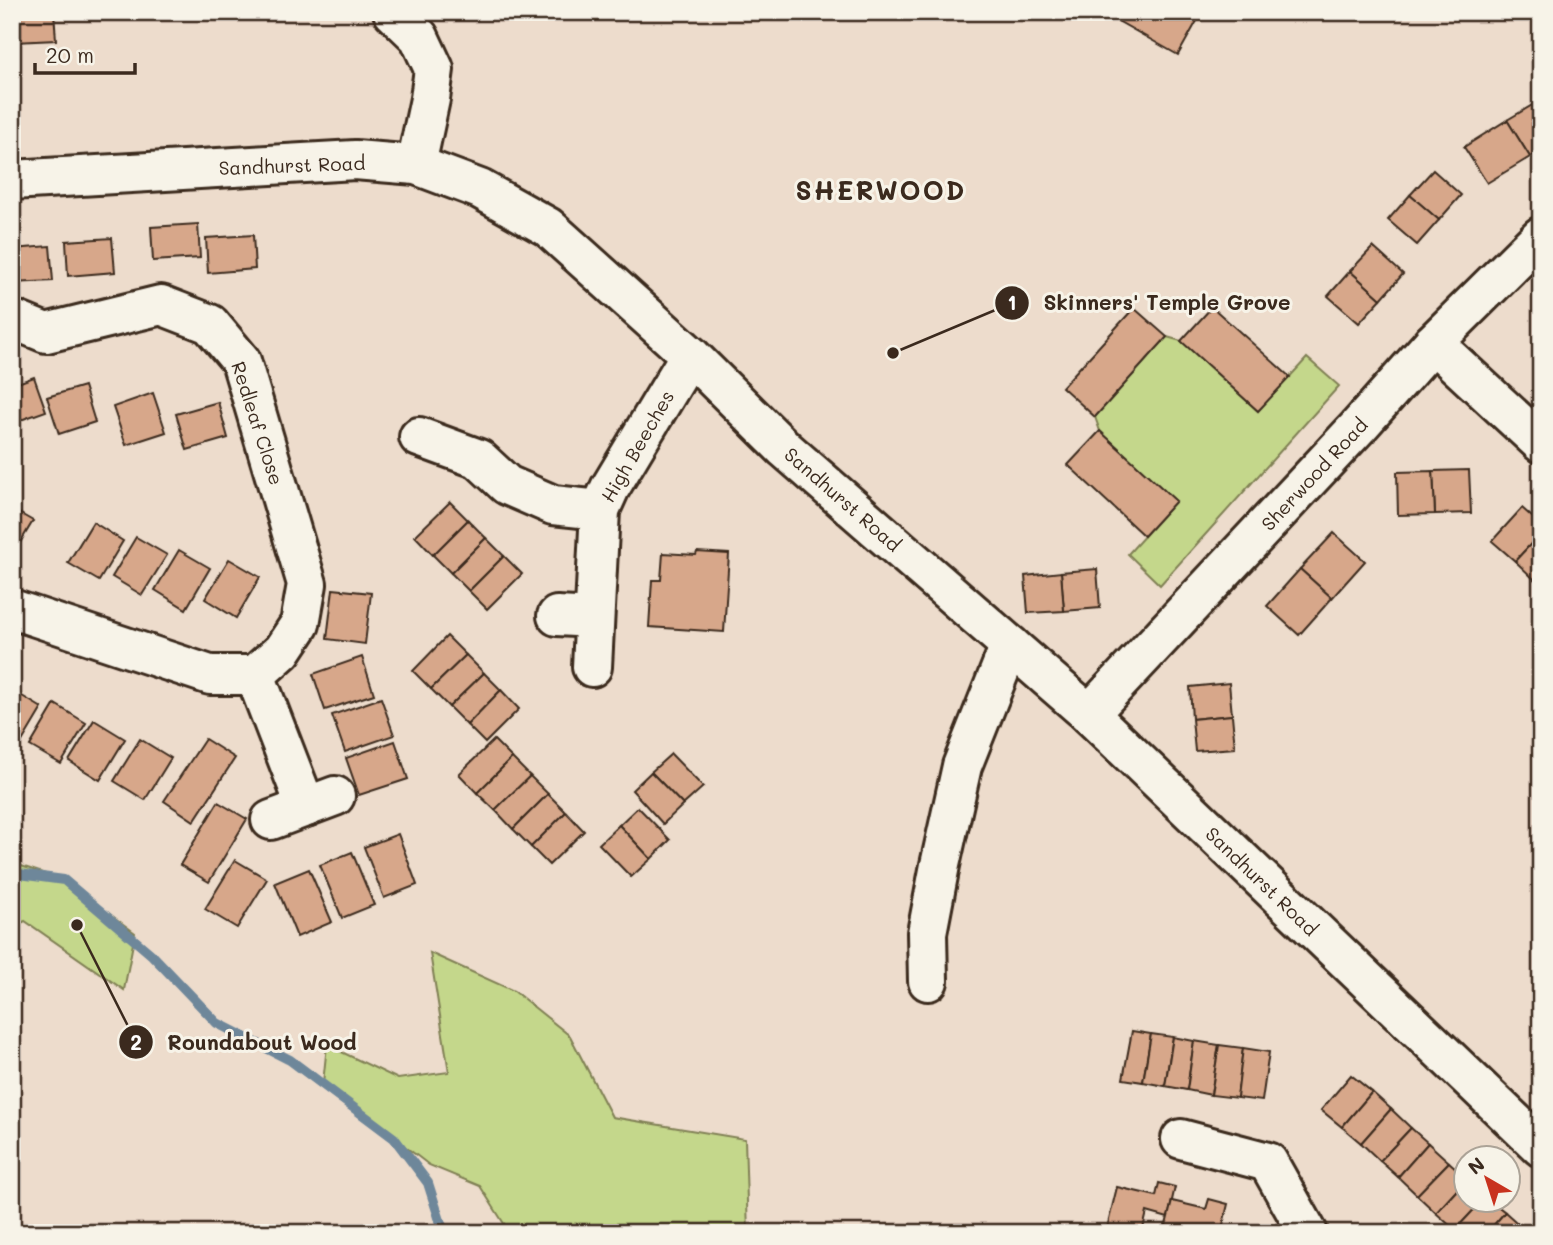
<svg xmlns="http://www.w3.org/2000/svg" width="1553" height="1245" viewBox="0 0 1553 1245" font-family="Mali,sans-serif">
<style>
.green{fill:#c4d78b;stroke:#808054;stroke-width:2}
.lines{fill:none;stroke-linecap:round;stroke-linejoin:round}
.stream{stroke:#6e879a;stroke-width:10}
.building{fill:#d7a78a;stroke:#3b2a1e;stroke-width:2}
.minor-casing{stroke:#3b2a1e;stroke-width:44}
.minor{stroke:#f7f3e8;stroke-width:38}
.labels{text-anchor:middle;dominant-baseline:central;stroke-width:6;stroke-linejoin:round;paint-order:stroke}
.street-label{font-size:19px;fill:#3b2a1e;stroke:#f7f3e8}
.district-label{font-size:26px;font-weight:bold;letter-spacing:2px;fill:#3b2a1e;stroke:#f7f3e8}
.leader{fill:none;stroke:#3b2a1e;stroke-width:2.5}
.callout-dot{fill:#3b2a1e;stroke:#f7f3e8;stroke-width:2.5}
.mark-label{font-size:21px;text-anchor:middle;font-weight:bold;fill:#fff}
.callout-label{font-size:21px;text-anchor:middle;font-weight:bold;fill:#3b2a1e;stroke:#f7f3e8;stroke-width:6;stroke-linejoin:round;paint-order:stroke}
</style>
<rect width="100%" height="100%" fill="#eddccc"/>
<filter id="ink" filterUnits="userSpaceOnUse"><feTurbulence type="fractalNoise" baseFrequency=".0143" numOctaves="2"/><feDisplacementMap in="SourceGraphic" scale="14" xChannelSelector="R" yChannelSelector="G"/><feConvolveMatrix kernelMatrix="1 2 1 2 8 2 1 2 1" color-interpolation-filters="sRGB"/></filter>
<g filter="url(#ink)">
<g class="green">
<polygon points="1167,337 1181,341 1258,411 1307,358 1339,386 1160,585 1128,554 1176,501 1100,431 1095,417"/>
<polygon points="12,863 64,880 135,933 124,990 25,921 12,928"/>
<polygon points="430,953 514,991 570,1036 612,1117 745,1139 748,1233 510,1233 480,1186 429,1165 323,1083 327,1045 398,1079 449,1072"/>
</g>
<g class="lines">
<polyline class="stream" points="12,873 64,880 152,955 217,1023 290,1060 394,1138 428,1183 444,1233"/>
</g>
<g class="building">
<polygon points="13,12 54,12 56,40 15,42"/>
<polygon points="1102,12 1202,12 1178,55"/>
<polygon points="1541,100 1541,150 1530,157 1507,120"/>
<polygon points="1507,120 1530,157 1487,183 1464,147"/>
<polygon points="1433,170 1461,195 1439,220 1410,195"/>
<polygon points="1410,195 1439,220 1417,245 1388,220"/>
<polygon points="198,224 200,258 153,261 151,227"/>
<polygon points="253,235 255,269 208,273 206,238"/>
<polygon points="112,238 115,272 68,276 66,241"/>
<polygon points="50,246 53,281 12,283 12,249"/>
<polygon points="1373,247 1403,274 1381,299 1350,271"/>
<polygon points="1350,271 1381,299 1359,323 1328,296"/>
<polygon points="1212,307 1290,377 1258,411 1181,341"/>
<polygon points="1134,308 1167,337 1095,417 1062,387"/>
<polygon points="34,377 46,411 12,423 12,385"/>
<polygon points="84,386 95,422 59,434 47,397"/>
<polygon points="153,393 166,432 126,445 113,407"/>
<polygon points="218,402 228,438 187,450 176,414"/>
<polygon points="1100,431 1176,501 1144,536 1068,465"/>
<polygon points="1469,470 1471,513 1435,514 1433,471"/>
<polygon points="1433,471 1435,514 1398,515 1397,472"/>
<polygon points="450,502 468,520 433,555 415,536"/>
<polygon points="1522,508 1541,525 1541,533 1515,561 1492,541"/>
<polygon points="12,509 33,521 12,556"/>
<polygon points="468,520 486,538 451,573 433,555"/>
<polygon points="93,522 123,541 99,581 68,563"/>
<polygon points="1334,533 1365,561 1332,598 1300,569"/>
<polygon points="1541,533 1541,580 1538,583 1515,561"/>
<polygon points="136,537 167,555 142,595 112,577"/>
<polygon points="486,538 504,556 469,591 451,573"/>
<polygon points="179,550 210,568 186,609 155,590"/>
<polygon points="697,552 729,554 724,632 649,627 652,580 661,580 663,553 696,555"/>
<polygon points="504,556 522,574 487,609 469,591"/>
<polygon points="229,559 260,577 236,618 205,599"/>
<polygon points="1097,569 1100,608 1064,611 1061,572"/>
<polygon points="1300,569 1332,598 1299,635 1267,606"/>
<polygon points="1061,572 1064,611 1028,613 1025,576"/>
<polygon points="333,589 371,593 365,644 327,639"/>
<polygon points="447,636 466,655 431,689 413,671"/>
<polygon points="466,655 484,673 449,707 431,689"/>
<polygon points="362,657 374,694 325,710 313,674"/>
<polygon points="484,673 501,690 467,725 449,707"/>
<polygon points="1229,683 1232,715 1192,719 1190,687"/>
<polygon points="12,690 42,708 17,750 12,747"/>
<polygon points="501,690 519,709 485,743 467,725"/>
<polygon points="381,698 394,735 345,752 332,715"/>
<polygon points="55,704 86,723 61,764 30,746"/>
<polygon points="1232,715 1235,748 1195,751 1192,719"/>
<polygon points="94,720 125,739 100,780 69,761"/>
<polygon points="140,739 171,758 145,800 114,781"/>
<polygon points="205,739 235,758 194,821 164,801"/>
<polygon points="494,740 512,758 477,793 459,774"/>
<polygon points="395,741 408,779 359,795 346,758"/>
<polygon points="671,754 703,787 683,805 651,772"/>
<polygon points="512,758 530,776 495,810 477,793"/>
<polygon points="651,772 683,805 663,824 632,790"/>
<polygon points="530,776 548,794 513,829 495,810"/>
<polygon points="548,794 566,812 531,847 513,829"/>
<polygon points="218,802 247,819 209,882 180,865"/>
<polygon points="638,807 670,840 651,859 619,825"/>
<polygon points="566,812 584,831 549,865 531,847"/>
<polygon points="619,825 651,859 631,877 599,844"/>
<polygon points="398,834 417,885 384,898 364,847"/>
<polygon points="352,852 374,905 342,918 320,865"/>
<polygon points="235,860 267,879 237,928 205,909"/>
<polygon points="309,869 332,922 297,937 275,883"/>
<polygon points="1132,1031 1151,1034 1143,1082 1123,1079"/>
<polygon points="1151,1034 1173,1037 1165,1086 1143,1082"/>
<polygon points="1173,1037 1194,1041 1187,1090 1165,1086"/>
<polygon points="1194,1041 1219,1045 1211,1095 1187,1090"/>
<polygon points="1219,1045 1243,1048 1237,1098 1211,1095"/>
<polygon points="1243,1048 1269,1052 1262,1101 1237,1098"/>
<polygon points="1351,1075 1372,1092 1342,1127 1321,1110"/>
<polygon points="1372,1092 1391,1109 1361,1143 1342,1127"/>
<polygon points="1391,1109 1411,1128 1380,1161 1361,1143"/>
<polygon points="1411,1128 1428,1143 1398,1177 1380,1161"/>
<polygon points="1428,1143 1449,1162 1417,1195 1398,1177"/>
<polygon points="1449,1162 1466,1177 1466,1180 1436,1213 1417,1195"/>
<polygon points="1466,1180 1466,1200 1483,1200 1455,1230 1436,1213"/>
<polygon points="1159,1183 1175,1187 1168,1218 1147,1212 1142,1233 1106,1232 1117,1187 1156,1196"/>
<polygon points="1209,1199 1228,1204 1221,1233 1164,1233 1172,1201 1206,1209"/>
<polygon points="1483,1200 1490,1200 1505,1212 1487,1233 1459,1233 1455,1230"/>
<polygon points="1505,1212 1525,1230 1522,1233 1487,1233"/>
</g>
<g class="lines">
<g class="minor-casing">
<g id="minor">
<polyline points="393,12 419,37 434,69 430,99 416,165"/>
<polyline points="12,180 355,160 416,165 480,189 548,227 690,355 785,449 1089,714 1541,1147"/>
<polyline points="12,319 46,333 161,305 210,324 241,361 307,584 300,624 282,651 255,675 210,675 12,609"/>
<polyline points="1433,343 1541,443"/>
<polyline points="419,437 479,459 507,485 553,505 600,510"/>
<polyline points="557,616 594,618"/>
<polyline points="592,667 600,510 610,488 690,355"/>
<polyline points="255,675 306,807"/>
<polyline points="1089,714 1358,427 1433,343 1541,236"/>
<polyline points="271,820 335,796"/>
<polyline points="928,981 927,933 940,865 962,766 1010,645"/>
<polyline points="1181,1139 1268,1162 1308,1233"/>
</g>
</g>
<use href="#minor" class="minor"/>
</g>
</g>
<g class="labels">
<g class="street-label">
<text transform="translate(292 165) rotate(-2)">Sandhurst Road</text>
<text transform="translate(258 423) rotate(72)">Redleaf Close</text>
<text transform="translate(637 446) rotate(-60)">High Beeches</text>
<text transform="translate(1314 474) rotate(-47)">Sherwood Road</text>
<text transform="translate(843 499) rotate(41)">Sandhurst Road</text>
<text transform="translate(1262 881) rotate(44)">Sandhurst Road</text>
</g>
<g class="district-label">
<text x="881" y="190">SHERWOOD</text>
</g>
</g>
<path class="leader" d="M893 353L1012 303M77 925L136 1042"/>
<g class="callout-dot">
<circle cx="893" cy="353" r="7"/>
<circle cx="77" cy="925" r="7"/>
<circle cx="1012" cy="303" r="18"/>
<circle cx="136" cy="1042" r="18"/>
</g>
<g class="mark-label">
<text x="1012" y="310">1</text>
<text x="136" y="1050">2</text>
</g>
<g class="callout-label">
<text x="1167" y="310">Skinners' Temple Grove</text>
<text x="262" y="1050">Roundabout Wood</text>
</g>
<rect width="1553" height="1245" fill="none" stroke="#f7f3e8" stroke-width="42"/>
<rect x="21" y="21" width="1511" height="1203" fill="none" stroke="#3b2a1e" stroke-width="2.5" filter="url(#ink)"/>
<g transform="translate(1487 1179) rotate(321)"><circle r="33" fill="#f7f3e8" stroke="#aca397" stroke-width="2"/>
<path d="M0-5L12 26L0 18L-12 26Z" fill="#c8321e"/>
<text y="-10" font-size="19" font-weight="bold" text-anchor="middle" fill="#3b2a1e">N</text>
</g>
<path d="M35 63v10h100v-10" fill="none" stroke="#3b2a1e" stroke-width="3.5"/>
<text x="46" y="63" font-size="21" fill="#3b2a1e" stroke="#f7f3e8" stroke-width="5" paint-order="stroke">20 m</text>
</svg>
